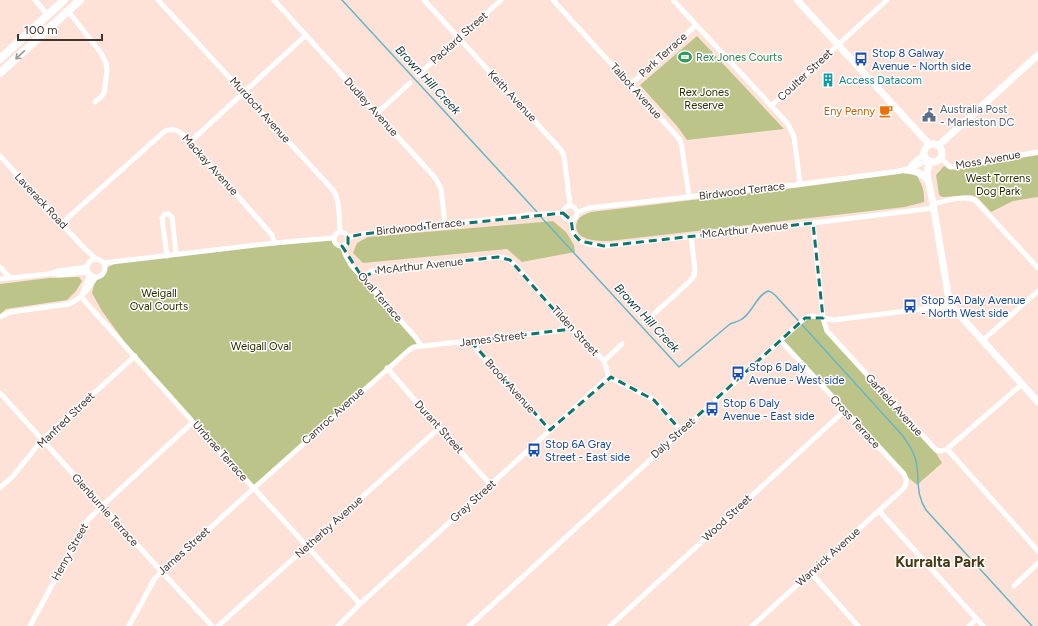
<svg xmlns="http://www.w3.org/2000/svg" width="1038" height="626" viewBox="0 0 1038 626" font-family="Figtree,sans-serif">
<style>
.green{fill:#bdc48a}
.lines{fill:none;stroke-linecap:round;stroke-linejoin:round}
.stream{stroke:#66b6c6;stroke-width:1.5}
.street{stroke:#fff;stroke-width:5}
.secondary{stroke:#fff;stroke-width:7}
.primary{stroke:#fff;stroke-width:8}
.oneway{stroke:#a09a97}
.marked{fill:none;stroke:#0f766e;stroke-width:3;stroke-dasharray:8 5;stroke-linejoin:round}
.labels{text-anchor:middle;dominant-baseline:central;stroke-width:3;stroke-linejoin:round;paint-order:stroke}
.street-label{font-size:11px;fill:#42342f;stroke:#fff}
.transit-label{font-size:11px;fill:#164399;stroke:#fff;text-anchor:start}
.leisure-label{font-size:11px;fill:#27864d;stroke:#fff;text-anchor:start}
.culture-label{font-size:11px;fill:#0d838f;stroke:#fff;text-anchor:start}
.park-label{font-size:11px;fill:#2a2d00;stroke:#fff}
.service-label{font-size:11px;fill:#4e5e75;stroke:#fff;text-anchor:start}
.food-label{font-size:11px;fill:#c56008;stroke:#fff;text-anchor:end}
.water-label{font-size:12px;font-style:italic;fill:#083138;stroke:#fff}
.district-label{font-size:15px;font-weight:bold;fill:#48370f;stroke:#fff}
</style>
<rect width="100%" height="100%" fill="#fee2d8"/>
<g class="green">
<polygon points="697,36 784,129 687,140 677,126 640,85"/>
<polygon points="1038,155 1038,197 1013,201 991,212 977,197 971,195 943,197 940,196 939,194 936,175 944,166 949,169 956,170"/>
<path d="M914 172C921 181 925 191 924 202L905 207 609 241C601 241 590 241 583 237 574 232 574 221 582 216 585 214 588 213 591 212L794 188Z"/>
<polygon points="553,221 566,232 574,245 575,252 522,262 507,249 363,263 353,253 357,243 368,237"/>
<polygon points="333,238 336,244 342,246 351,265 421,346 408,350 254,488 135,356 102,311 92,293 96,277 101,275 105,269 119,261"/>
<polygon points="79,277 82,281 76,291 67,300 6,309 0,314 0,284 49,278"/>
<polygon points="808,317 823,318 827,331 931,445 942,463 917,485 904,474 781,341"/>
</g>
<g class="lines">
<g class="stream">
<polyline points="342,0 538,213"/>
<path d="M540 216 679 367 730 324C734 322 738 322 742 319 753 312 756 296 768 291L771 292 775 295 903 436C908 444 914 451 916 461 920 479 915 493 926 510L1032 626"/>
</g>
<g class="street">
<polyline points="35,0 48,15"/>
<path d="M158 0 333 190C340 200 339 219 340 231"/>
<polyline points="274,0 436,179 441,189 445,224"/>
<polyline points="424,0 561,150 564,156 570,205"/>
<polyline points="553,0 675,134 680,140 682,148 689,197"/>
<polyline points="673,0 788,124 794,137 800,184"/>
<polyline points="68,11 101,53 106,63 107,71 104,93 101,97 95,102"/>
<polyline points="418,75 501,0"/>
<polyline points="630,85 696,25"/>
<polyline points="771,106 887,0"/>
<polyline points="377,113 410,83"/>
<polyline points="190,142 306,35"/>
<polyline points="0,156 82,246 96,259"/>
<polyline points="941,158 950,167 1038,152"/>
<polyline points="911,165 924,154"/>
<path d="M933 204C945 201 964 195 975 200L1038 268"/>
<circle cx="570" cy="213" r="7"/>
<polyline points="578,212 589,208 794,185 899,171 912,168 928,160"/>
<path d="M571 220C572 224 572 230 574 234 579 244 593 245 604 246L813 223 934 208"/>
<polyline points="813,223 823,318 827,331 936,450 941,451 947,449 1022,384"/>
<path d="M62 224 72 214 165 131C176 126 183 134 190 142L272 235 274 243"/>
<circle cx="341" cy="239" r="7"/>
<polyline points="348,237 363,234 528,215 563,213"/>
<polyline points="342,246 346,256 351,265 416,338 421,346"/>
<polyline points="167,256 162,218 165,214 168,214 172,217 176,254"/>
<circle cx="96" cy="268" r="9"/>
<polyline points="103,263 274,243 333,238"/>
<polyline points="0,267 10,278"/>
<polyline points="53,274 59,275 88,272"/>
<path d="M362 277 372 271 380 270 498 257C508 257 511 261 518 268L568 325 604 361 609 378 613 379 654 400 681 431"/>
<polyline points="0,279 48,274 59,271 87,267"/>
<polyline points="83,292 90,274"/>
<polyline points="81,297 193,422 360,604"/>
<path d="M0 317 11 312 69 304C82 298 88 289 96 277"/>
<polyline points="645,322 690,281 694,276 695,270 691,236"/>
<polyline points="474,341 474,345 477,350 550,430"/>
<polyline points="982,341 1038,291"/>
<polyline points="604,361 622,344"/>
<polyline points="387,368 439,428 491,485"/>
<polyline points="0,393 161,571 212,626"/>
<polyline points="947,449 1038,551"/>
<polyline points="0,488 13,476 42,440 135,356"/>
<polyline points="879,511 983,626"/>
<polyline points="810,572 858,626"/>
<polyline points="1014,586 1038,563"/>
<polyline points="30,626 86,522 102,506 193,422"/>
<polyline points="129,626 155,578 254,488 409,350 414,347 558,331 568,325"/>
<polyline points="218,626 439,428"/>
<polyline points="338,626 360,604 605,380 609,378"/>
<polyline points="469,626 805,318 812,316 834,320 938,307 951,305"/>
<polyline points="610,626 844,411"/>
<path d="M752 626 904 488C907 483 907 480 904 474L781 341"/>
<polyline points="969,626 977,619"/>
</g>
<g class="secondary">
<polyline points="797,0 929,144"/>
<circle cx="933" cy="153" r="9"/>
<polyline points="939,145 1038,55"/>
<polyline points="930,161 928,168 927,174 933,204 948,294 951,305 956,311 1038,402"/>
<path d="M906 170C916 171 922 173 928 181"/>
</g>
<g class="primary">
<polyline points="0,59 64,0"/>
<polyline points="0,73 80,0"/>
</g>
</g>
<defs><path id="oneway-shaft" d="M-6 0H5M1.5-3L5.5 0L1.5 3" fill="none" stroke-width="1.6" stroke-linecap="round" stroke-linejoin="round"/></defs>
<use class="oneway" href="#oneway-shaft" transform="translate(20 55) rotate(137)"/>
<path class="marked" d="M563 213 571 220 573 233 580 241 604 246 813 223 823 318H805L681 431 654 400 611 377 550 430 474 345V341L571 329 510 260 498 257 380 270 362 277 342 246 348 244V237L363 234Z"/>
<defs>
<g id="stadium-bare" transform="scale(1.08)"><path d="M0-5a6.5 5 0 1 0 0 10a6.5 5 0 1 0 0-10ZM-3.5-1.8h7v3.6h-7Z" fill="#2e9e5b" stroke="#fff" stroke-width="2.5" paint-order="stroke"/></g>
<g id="bus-bare" transform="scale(1.08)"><path d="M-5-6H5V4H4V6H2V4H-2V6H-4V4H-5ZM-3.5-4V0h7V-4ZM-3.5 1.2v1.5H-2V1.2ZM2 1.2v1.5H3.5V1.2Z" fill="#1a4fb4" stroke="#fff" stroke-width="2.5" paint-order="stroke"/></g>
<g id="building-bare" transform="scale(1.08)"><path d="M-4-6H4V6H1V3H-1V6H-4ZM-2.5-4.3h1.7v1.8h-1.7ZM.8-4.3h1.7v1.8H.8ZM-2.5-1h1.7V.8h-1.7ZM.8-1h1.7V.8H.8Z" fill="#0f9aa8" stroke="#fff" stroke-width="2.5" paint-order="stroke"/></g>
<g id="cafe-bare" transform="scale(1.08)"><path d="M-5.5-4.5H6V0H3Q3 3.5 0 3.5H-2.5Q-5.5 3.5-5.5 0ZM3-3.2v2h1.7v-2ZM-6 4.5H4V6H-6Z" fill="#e8710a" stroke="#fff" stroke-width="2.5" paint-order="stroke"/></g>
<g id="civic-bare" transform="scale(1.08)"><path d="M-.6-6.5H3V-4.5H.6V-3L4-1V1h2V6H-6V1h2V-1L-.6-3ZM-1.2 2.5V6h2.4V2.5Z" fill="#5c6f8a" stroke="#fff" stroke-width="2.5" paint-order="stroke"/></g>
</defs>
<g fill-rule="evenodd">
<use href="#stadium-bare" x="685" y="57"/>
<use href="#bus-bare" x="861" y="59"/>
<use href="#building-bare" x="828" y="80"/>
<use href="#cafe-bare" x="886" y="111"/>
<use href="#civic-bare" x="929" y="115"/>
<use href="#bus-bare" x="910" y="306"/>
<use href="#bus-bare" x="738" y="373"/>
<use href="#bus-bare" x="712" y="409"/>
<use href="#bus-bare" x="534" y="450"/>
</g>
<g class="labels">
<g class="street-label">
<text transform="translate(459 38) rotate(-42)">Packard Street</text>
<text transform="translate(663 55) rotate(-42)">Park Terrace</text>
<text transform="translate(805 75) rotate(-43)">Coulter Street</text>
<text transform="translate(636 91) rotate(48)">Talbot Avenue</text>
<text transform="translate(512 96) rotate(47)">Keith Avenue</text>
<text transform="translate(371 107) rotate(48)">Dudley Avenue</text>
<text transform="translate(260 110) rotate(48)">Murdoch Avenue</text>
<text transform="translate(988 160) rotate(-10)">Moss Avenue</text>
<text transform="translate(210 165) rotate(48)">Mackay Avenue</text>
<text transform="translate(742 191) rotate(-7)">Birdwood Terrace</text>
<text transform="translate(41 201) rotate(47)">Laverack Road</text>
<text transform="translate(419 227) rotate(-6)">Birdwood Terrace</text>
<text transform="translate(745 230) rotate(-6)">McArthur Avenue</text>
<text transform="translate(420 266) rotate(-6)">McArthur Avenue</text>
<text transform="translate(380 297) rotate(49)">Oval Terrace</text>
<text transform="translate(575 331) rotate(47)">Tilden Street</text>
<text transform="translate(492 339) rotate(-7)">James Street</text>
<text transform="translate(510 386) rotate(48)">Brook Avenue</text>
<text transform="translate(894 405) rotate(48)">Garfield Avenue</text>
<text transform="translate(333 416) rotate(-42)">Camroc Avenue</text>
<text transform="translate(66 420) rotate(-44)">Manfred Street</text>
<text transform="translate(855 422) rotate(47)">Cross Terrace</text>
<text transform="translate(439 427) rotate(48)">Durant Street</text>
<text transform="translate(673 438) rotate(-42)">Daly Street</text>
<text transform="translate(220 451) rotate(48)">Urrbrae Terrace</text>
<text transform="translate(473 501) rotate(-42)">Gray Street</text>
<text transform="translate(105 510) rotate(48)">Glenburnie Terrace</text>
<text transform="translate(727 518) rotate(-43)">Wood Street</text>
<text transform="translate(329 527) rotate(-42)">Netherby Avenue</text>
<text transform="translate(184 551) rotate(-42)">James Street</text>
<text transform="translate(70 552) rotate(-61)">Henry Street</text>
<text transform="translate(828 557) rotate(-42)">Warwick Avenue</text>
</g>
<g class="transit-label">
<text x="872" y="53">Stop 8 Galway<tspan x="872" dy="13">Avenue - North side</tspan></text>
<text x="921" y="300">Stop 5A Daly Avenue<tspan x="921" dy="13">- North West side</tspan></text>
<text x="749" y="367">Stop 6 Daly<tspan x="749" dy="13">Avenue - West side</tspan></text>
<text x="723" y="403">Stop 6 Daly<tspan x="723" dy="13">Avenue - East side</tspan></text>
<text x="545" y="444">Stop 6A Gray<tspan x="545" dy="13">Street - East side</tspan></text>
</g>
<g class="leisure-label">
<text x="696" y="57">Rex Jones Courts</text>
</g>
<g class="culture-label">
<text x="839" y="80">Access Datacom</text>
</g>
<g class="park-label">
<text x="704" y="92">Rex Jones<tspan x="704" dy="13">Reserve</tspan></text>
<text x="998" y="178">West Torrens<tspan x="998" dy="13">Dog Park</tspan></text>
<text x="159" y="293">Weigall<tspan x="159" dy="13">Oval Courts</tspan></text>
<text x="261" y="346">Weigall Oval</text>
</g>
<g class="service-label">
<text x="940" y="109">Australia Post<tspan x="940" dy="13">- Marleston DC</tspan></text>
</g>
<g class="food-label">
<text x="875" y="111">Eny Penny</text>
</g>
<g class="water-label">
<text transform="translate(428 80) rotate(47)">Brown Hill Creek</text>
<text transform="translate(647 318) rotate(47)">Brown Hill Creek</text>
</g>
<g class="district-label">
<text x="940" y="562">Kurralta Park</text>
</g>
</g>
<path d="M18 34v6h84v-6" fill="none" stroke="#42342f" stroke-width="2"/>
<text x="24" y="34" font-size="12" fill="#42342f" stroke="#ffffff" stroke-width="3" paint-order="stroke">100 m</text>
</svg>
